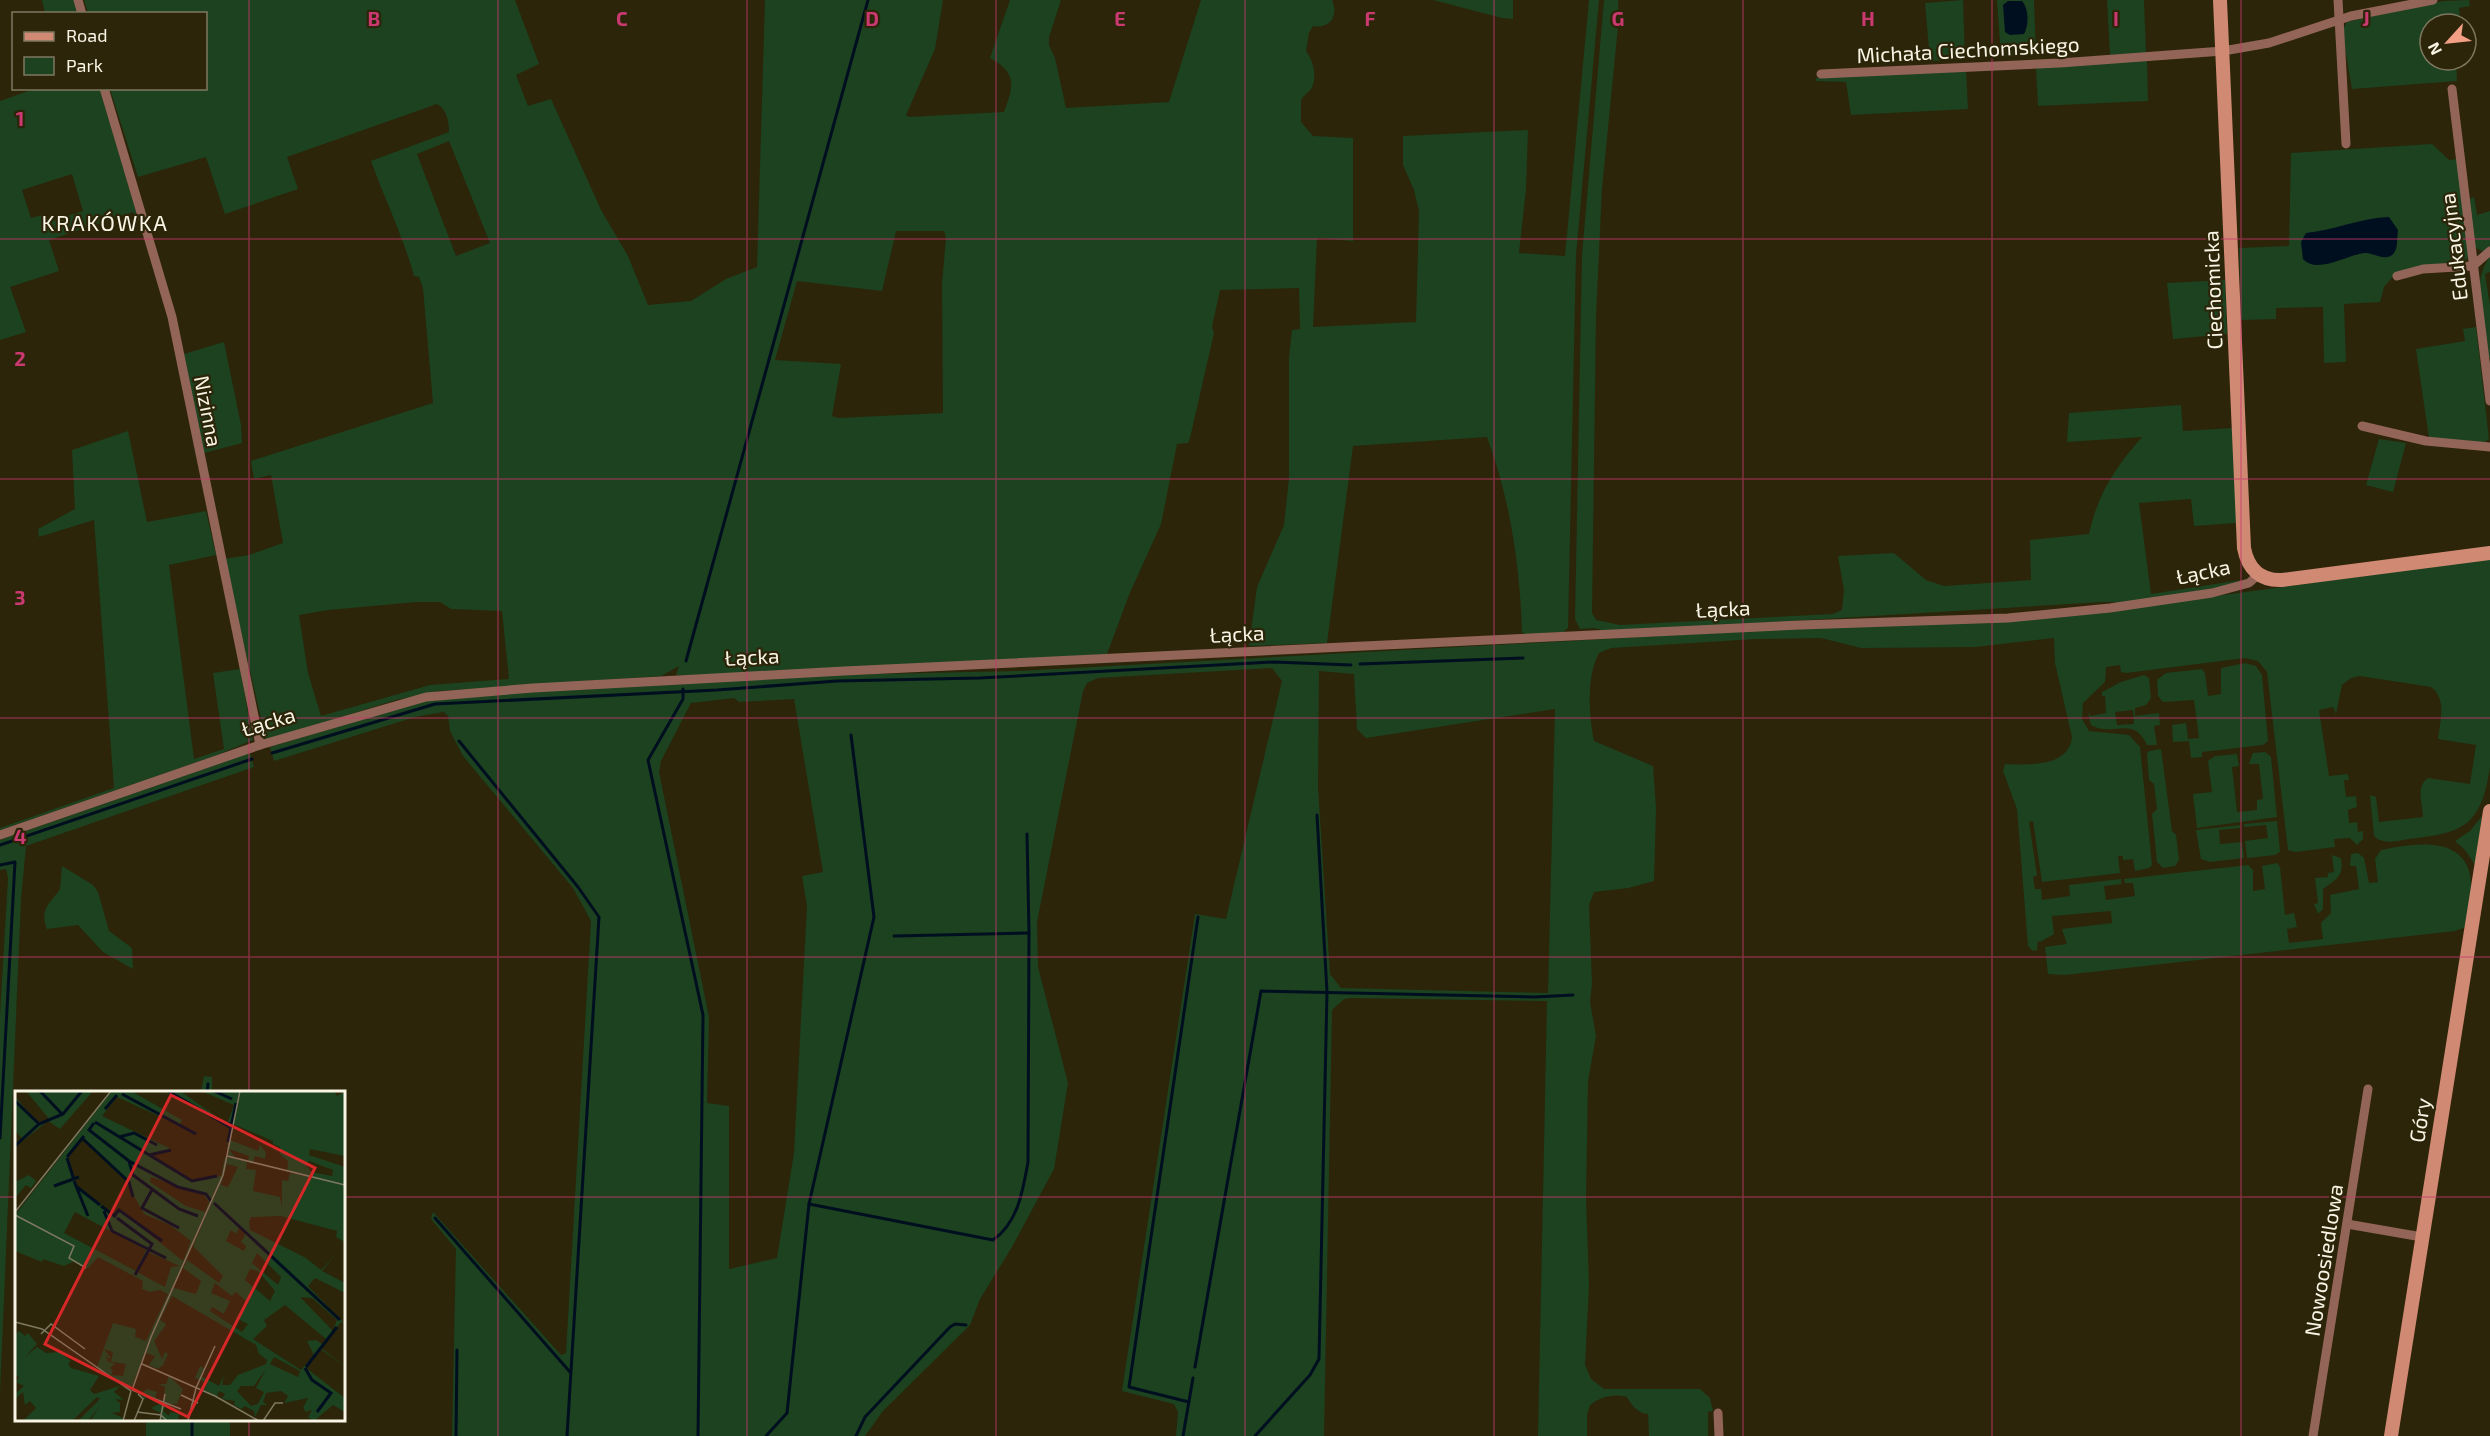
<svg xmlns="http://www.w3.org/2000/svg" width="2490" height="1436" viewBox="0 0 2490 1436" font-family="'Exo 2',sans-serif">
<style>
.green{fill:#1c421f;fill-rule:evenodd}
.water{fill:#000f20}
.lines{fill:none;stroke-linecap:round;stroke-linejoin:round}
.stream{stroke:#000f20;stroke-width:3}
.street{stroke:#926558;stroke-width:9}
.secondary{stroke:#d08973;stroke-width:14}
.grid{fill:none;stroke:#ca3970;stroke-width:1.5;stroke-opacity:0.55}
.labels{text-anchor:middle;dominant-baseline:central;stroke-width:4.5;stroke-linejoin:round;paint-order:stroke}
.street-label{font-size:21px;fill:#f9f5e5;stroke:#2c2509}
.neighbourhood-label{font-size:22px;letter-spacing:1.5px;fill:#f9f5e5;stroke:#2c2509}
.inset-river{fill:none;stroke:#000f20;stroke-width:3}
.inset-road{fill:none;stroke:#7e7861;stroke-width:1.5}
.view{fill:#d62828;fill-opacity:0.15;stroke:#d62828;stroke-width:3}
.inset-edge{fill:none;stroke:#f9f5e5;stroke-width:3}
.grid-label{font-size:20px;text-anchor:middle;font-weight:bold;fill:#ca3970;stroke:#2c2509;stroke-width:4.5;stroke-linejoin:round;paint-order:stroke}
</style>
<rect width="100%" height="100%" fill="#2c2509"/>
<g class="green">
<polygon points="42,0 74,0 78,13 45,13"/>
<path d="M84 0H515L539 64 516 75 528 106 551 99 601 210 628 256 648 305 691 301 726 279 757 267 765 0H943L935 49 906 115 909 117 1004 112C1014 85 1017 73 990 58L1010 0H1061L1049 37V45L1055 58 1066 108 1169 102 1201 0H1332C1339 16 1330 29 1313 26L1309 33 1306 51C1313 60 1318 78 1311 89 1307 94 1303 95 1301 101V122L1313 136 1353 138V241L1317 238 1313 327 1416 322 1419 211 1414 190 1403 165V136L1528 130 1526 189 1519 253 1565 256 1589 0H1599L1576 255 1568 628 1563 632 1524 634 1522 632C1520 566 1510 499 1487 437L1353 446 1327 643 1249 646 1257 587 1284 525 1289 478V358L1292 330 1300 329 1299 288 1220 290 1212 327 1214 333 1190 438 1188 443 1177 444 1161 524 1129 595 1107 654C969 664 830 668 691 676L676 675 679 666 661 676 438 691 396 700 266 740 224 559 249 555 283 543 271 475 254 479 251 461 433 403 423 288 419 277 414 276C403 236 385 200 371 161L449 132C449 122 447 109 437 104L287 157 298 189 225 214 206 157 138 177 110 89 206 88V14L88 13ZM449 141 490 243 456 256 417 154ZM896 231H944L946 238 942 284 943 413 838 418 832 416 841 364 775 360 797 281 882 291ZM416 602H440L451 609 502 611 509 679 430 685 321 716 308 673 299 615 328 610Z"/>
<polygon points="1433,0 1513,0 1513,19 1502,18"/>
<path d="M1604 0H1618L1619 16 1602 189 1596 316 1592 613 1596 620 1620 625 1833 614 1842 610 1844 590 1838 556 1894 553 1926 580 1944 586 2031 580 2030 540 2089 534C2098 493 2115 468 2142 437L2067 442 2069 413 2181 405 2183 431 2232 428 2237 523 2194 526 2191 499 2139 503 2151 594 2241 580 2221 587 2116 604 2114 602H2102L1610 632 1594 628 1580 629 1575 619 1582 255Z"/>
<polygon points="1963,0 1965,59 1930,61 1925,3"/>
<polygon points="1997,0 2034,0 2036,55 2001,57"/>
<polygon points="2107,0 2144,0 2146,53 2110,55"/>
<polygon points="2469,0 2470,6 2459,8 2461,24 2430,24 2430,60 2456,60 2457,81 2352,89 2342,31 2347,22 2443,1"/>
<polygon points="2147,60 2148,101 2038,106 2036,68"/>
<polygon points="1966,69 1968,109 1851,115 1846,82 1816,81 1816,78"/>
<path d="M34 89H100L137 215 136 219 133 212 49 240 59 271 10 287 26 332 0 340V101ZM72 174 83 211 46 223 42 215 31 218 22 190Z"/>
<polygon points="2432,144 2449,160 2457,159 2469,255 2465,262 2396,273 2384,287 2380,302 2344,304 2346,362 2324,363 2323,307 2276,308 2276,319 2241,320 2239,248 2289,246 2291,153"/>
<polygon points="2474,197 2477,215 2490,211 2490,247 2484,252 2474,247 2470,199"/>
<path d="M2490 256V272L2485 274 2490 305V358L2487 356C2483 324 2470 284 2490 256Z"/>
<polygon points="2225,280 2227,334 2173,339 2167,283"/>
<polygon points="2476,327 2489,439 2482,444 2429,438 2416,349 2465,341 2463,329"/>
<polygon points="224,342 241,425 242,443 204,453 184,354"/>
<polygon points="128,431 147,522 206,511 216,555 169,565 194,759 224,749 213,673 240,669 253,740 212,757 0,830 0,828 114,788 94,520 39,537 38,529 75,509 72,450"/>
<polygon points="2379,439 2406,443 2393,492 2366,485"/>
<path d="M2481 560H2490V767C2481 826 2464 833 2409 839 2397 841 2383 845 2374 836L2370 795 2376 797 2379 822 2423 817C2423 805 2415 787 2428 778L2470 784 2476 745 2438 739C2440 722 2447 698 2431 687L2360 676 2351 678 2342 685 2336 714 2333 707 2319 710 2329 776 2348 774 2349 780H2344L2346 797 2356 796 2357 807 2348 810 2349 823 2357 822 2358 832 2363 831V839L2357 845 2350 838 2334 839 2335 847 2295 852 2288 850 2267 672 2258 661 2245 658 2126 673 2121 672 2120 665 2106 667 2105 682 2083 703 2082 719 2089 731 2129 735 2140 747 2152 865 2149 868 2135 871 2133 859 2123 860V856H2118L2120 873 2042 882 2033 821 2029 822 2037 875 2033 877 2035 889H2041L2042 900 2070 896 2069 885 2121 879V884L2104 886 2106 900 2135 896 2133 883H2125L2124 879 2248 865 2253 870V891L2265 889 2262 866 2277 863 2280 867 2285 915 2294 913 2297 927 2287 929 2289 943 2323 939 2321 923 2331 913 2330 895 2359 889 2356 866H2350L2351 854 2358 853 2364 858 2369 883 2378 882 2375 859 2381 850C2415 843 2469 834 2471 884 2472 898 2468 913 2466 927L2455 931 2065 975 2048 974 2045 947 2067 944 2062 929 2112 923 2111 911 2052 916 2054 934 2040 942 2038 941 2037 950 2033 951 2028 946 2017 809 2003 771 2005 764C2029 765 2069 767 2072 737L2055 663 2054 638 1975 647 1861 648 1821 638 1756 639 1611 648 1599 653C1586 676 1589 716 1594 741L1653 766 1656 808 1654 881 1628 888 1594 892 1589 905 1592 984 1590 1002 1596 1036 1588 1081 1586 1198 1589 1285 1585 1365 1591 1379 1604 1389H1700L1710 1398 1713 1411 1708 1412V1436H1649L1648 1414C1639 1414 1631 1405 1627 1397 1614 1393 1600 1397 1590 1405L1587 1415V1436H1538L1547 1001 1352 998 1344 999 1332 1010 1324 1436H1176L1178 1412 1174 1404 1122 1391 1195 914 1226 919 1282 681 1272 668 1098 678 1087 683 1083 691 1037 922 1038 967 1068 1083 1054 1169 1012 1247 980 1299 970 1325 883 1411 865 1436H452L456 1249 431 1219 433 1212 561 1355 566 1353 591 921 573 888 463 756 450 731 448 716 444 712 415 717 274 761 270 747 429 700 478 695 832 675 1018 671 1917 622 2216 596ZM1319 671 1354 674 1357 729 1366 738 1555 709 1548 993 1341 988 1330 974 1318 787ZM734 698 739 702 794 699 823 872 802 876 807 906 794 1153 777 1258 729 1269V1106L707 1103 709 1017 659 772 661 761 691 703Z"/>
<polygon points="2245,663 2256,666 2262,675 2268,741 2263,745 2202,752 2202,757 2191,758 2189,741 2173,742 2172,725 2186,723 2188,739 2199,738 2194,700 2163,702 2158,696 2157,680 2166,673 2202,669 2205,673 2208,696 2221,694 2221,668"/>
<path d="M2144 675 2149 678 2151 698 2146 705 2135 708V716L2159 713 2160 725 2154 726 2157 745H2147C2133 714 2113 738 2091 725L2088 713 2091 716 2106 713 2105 696H2102V692L2121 682ZM2133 710 2134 724 2117 725 2115 712Z"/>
<polygon points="2161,749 2172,831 2176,835 2179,860 2175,866 2163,868 2157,862 2152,814 2157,809 2154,784 2149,780 2147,754 2149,751"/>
<polygon points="2265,752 2271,757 2277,817 2197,828 2193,794 2212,792 2208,761 2215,756 2237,754 2239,766 2232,767 2237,812 2257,810 2257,800 2263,799 2259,764 2249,764 2253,753"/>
<polygon points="250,753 254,767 26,846 21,899 0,1393 0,1015 8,878 6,869 0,870 0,840"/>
<polygon points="2482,816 2475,865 2465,850 2455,841 2470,831"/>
<polygon points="2277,821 2280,852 2275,855 2247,858 2245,841 2268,838 2266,825 2244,827 2244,824"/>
<polygon points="2240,825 2240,828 2219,830 2220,844 2242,842 2244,858 2210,862 2201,859 2196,830"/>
<path d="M2332 855 2341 858C2344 876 2337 879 2323 889V909L2318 914 2314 904 2318 903 2315 878 2328 877V873L2334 872Z"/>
<path d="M62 866 93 885 98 892 109 931 132 948 133 969 103 952 78 925 47 929C39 908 51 903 60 889Z"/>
<polygon points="204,1076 212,1077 212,1092 201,1092"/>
<rect x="146" y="1420" width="84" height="16"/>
</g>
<g class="water">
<path d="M2008 1H2022C2029 9 2029 25 2024 34L2010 35 2005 32 2003 5Z"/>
<path d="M2389 217 2398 230C2397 236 2398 249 2394 253 2387 262 2375 254 2367 253 2354 251 2318 276 2303 259L2301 242 2306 233C2334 230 2361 218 2389 217Z"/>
</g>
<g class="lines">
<g class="stream">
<polyline points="686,661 868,0"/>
<polyline points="1360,664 1523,658"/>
<polyline points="683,689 683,699 648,760 703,1015 698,1436"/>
<polyline points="459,741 578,887 599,917 567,1436"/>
<polyline points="272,753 435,704 717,690 837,681 979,678 1274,662 1351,665"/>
<polyline points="0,845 252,759"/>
<polyline points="0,865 15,862 0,1138"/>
<polyline points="894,936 1029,933"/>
<polyline points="207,1092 208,1084"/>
<path d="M809 1204 993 1240C1018 1223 1023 1190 1028 1162L1029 933 1027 834"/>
<polyline points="435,1218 570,1372"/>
<polyline points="1195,1367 1261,991 1535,997 1573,995"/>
<polyline points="1189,1402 1129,1387 1198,917"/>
<polyline points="192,1436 192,1420"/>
<polyline points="456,1436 457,1350"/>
<polyline points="766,1436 787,1413 809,1204 874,917 851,735"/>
<polyline points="856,1436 865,1417 950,1327 955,1324 966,1325"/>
<polyline points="1183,1436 1193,1378"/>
<polyline points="1255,1436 1310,1375 1319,1359 1327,992 1317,815"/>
</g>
<g class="street">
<polyline points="78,0 82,14"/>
<polyline points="2338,0 2346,144"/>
<polyline points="1821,74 2060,63 2223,51 2269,43 2351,16 2433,0"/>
<polyline points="104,88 172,317 260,745"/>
<polyline points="2452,89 2490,401"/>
<polyline points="2397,276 2423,269 2473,266 2490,251"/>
<polyline points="2362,426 2426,441 2490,447"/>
<polyline points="0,835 260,745 426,697 533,688 844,671 1801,625 2008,618 2110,608 2212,593 2249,583 2258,575"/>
<polyline points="2347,1224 2422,1237"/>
<polyline points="1718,1413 1719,1436"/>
<polyline points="2313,1436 2368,1089"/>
</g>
<g class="secondary">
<path d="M2220 0 2244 548C2248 569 2260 581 2282 580L2490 553"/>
<polyline points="2391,1436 2490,811"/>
</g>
</g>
<path class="grid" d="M249 0V1092M498 0V1436M747 0V1436M996 0V1436M1245 0V1436M1494 0V1436M1743 0V1436M1992 0V1436M2241 0V1436M0 239H2490M0 479H2490M0 718H2490M0 957H2490M0 1197H16M344 1197H2490M249 1420V1436"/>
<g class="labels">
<g class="street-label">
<text transform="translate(1968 49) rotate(-3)">Michała Ciechomskiego</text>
<text transform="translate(2453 247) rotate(-97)">Edukacyjna</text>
<text transform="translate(2212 290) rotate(-92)">Ciechomicka</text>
<text transform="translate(209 411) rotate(79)">Nizinna</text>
<text transform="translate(2203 571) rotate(-12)">Łącka</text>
<text transform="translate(1723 608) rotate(-3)">Łącka</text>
<text transform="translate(1237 633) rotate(-3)">Łącka</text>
<text transform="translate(752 656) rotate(-3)">Łącka</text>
<text transform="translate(268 721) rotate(-17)">Łącka</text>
<text transform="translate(2419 1120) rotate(-81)">Góry</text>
<text transform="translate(2323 1260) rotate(-81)">Nowoosiedlowa</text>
</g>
<g class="neighbourhood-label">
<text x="105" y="222">KRAKÓWKA</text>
</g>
</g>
<g transform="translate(15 1091)">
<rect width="330" height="330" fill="#2c2509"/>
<path d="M11 0H78L45 38 33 30 0 56 7 47 0 40V6L23 32 34 28ZM97 0H116L167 29 165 33 181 42 102 6 87 25 156 58 136 65 179 90 206 85 210 66 217 67 213 65 214 55 226 0H319L322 5 330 0V65L295 58 294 64 330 76V151L321 146 322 140 266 125 236 126 234 131 235 139 291 167 306 179 321 163 307 180 330 192V202L300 187 293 195 330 233 326 231 306 257 330 275 305 258 291 277 330 307V321L318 314 299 330 293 326 297 319 291 321 288 317 293 307 269 312 273 305 266 300 251 302 248 311 252 314H246L240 326 239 320 230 315 226 318 219 314 220 310 207 308 210 303 204 300 202 305 189 299 192 292 180 287 185 275 189 277 186 285 204 295 209 284 207 294H215L223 284 251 273 252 269 244 263 241 254 157 205 145 229 151 233 148 238 139 250 147 268 150 261 153 263 148 274 143 278 134 274 140 265 131 262 115 299 82 276 98 232 121 238 120 246 131 250 153 203 145 199 135 201 127 198 128 190 83 166 73 177 60 170 49 175 28 168 27 171 0 160V124ZM218 33 258 50 257 61 258 53 265 56V63L273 70 272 80 307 88 275 82 273 90 267 89V116L265 106 238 100 241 79 231 78 232 71 221 68 214 58 234 65 233 71 238 72 240 65 250 68 251 62 245 54 243 60 215 49ZM67 48 111 90 129 123 155 134 176 150 168 170 104 119 98 123 62 95 60 89 67 86 59 87 52 68ZM294 70 318 79 317 85 296 81 292 75 289 79ZM212 73 223 76 213 96 206 94ZM136 86 189 104 194 111 190 121 171 115 135 91ZM206 89 178 155 208 185 204 192 172 169 168 177 186 190 181 203 159 197 154 206ZM60 121 131 159 121 180 49 142ZM224 137 231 142 226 151 231 155 229 160 211 150 216 139 221 143ZM133 161 165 175 156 176 150 196 122 181ZM242 162 266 186 263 194 237 172ZM235 178 243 180 260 200 255 210 230 189ZM200 192 217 205 221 201 231 210 235 208 221 227 233 233 227 241 195 220 197 216 209 223 215 210 196 202ZM285 206 297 207 322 229 318 240ZM270 214 311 248 307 253 301 249 292 250 299 264 286 279 238 248 252 235 249 229ZM89 258 98 261 96 271 111 273 108 285 96 284 98 280 95 277 100 273 91 270 95 269 91 268 92 264 93 267H96ZM259 266 285 280 283 286 255 273ZM251 278 241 297 249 301 243 313 236 315 222 300 226 295H239ZM149 0H165L212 33 219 14 186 0H225L212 64 214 37ZM14 84 21 90 16 97 11 94 0 107V91ZM4 240 10 245 13 242 22 253 10 266 22 256 31 262 45 261 56 270 53 273 56 277 84 285 75 299 79 303 105 295 99 301 109 309 100 308 105 312V321L97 322 108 327 107 330H75L85 315 73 330H63L85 308 82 306 57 330H8L21 317 15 310 10 314 8 301 0 308V303L9 295 1 291 4 286 0 284V244ZM154 285 168 298 162 313 152 314 148 320 154 325 155 321 164 323 163 330H146V322L136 317 146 312 133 305 129 309 126 303 132 298 142 301 140 306 148 313 150 296 144 293H151Z" fill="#1c421f" fill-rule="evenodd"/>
<path class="inset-river" d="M25 0 47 23M153 0 213 35 214 31M199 0 217 8M107 3 181 43M0 10 23 32M90 18 102 4M80 31 177 90 202 85M79 32 74 39 114 70 163 96 191 103 196 110M104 46 119 42 142 54M67 47 114 91 118 106M213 51 221 12M0 55 24 33 48 23 67 0M134 64 156 59M52 66 69 45M52 67 59 89M114 70 118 84 164 118 183 125M59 90 73 125M39 95 64 86M62 96 85 114M138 97 127 117 164 137M199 112 325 229M86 115 101 126M89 120 97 140 151 167M99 125 104 119 147 150M102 127 137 153 120 184M291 276 322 236M290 277 297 289 316 302 302 321"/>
<path class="inset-road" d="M212 65 330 94M0 121 96 0M0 124 59 155 54 167 71 177M0 231 27 238 116 300M26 243 36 233 70 258M127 273 200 305 244 330M117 299 136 246 208 84 225 0M117 299 166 318M166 304 183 312M122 321 146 324 152 330M108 330 116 300M119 330 128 308 123 303M145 330 150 303M173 330 181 297 200 255M248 330 260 312H268"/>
<path class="view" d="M156 4 300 77 173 326 30 253Z"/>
<rect width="330" height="330" class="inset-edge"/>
</g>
<g class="grid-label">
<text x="374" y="26">B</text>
<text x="622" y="26">C</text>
<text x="872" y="26">D</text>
<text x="1120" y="26">E</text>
<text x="1370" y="26">F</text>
<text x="1618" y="26">G</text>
<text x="1868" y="26">H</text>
<text x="2116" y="26">I</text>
<text x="2366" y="26">J</text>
<text x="20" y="126">1</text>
<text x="20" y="366">2</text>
<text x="20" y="605">3</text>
<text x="20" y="844">4</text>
</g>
<rect x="12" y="12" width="195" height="78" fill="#2c2509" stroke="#7e7861" stroke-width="1.5"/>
<rect x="24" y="32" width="30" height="9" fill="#d08973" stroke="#7e7861" stroke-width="1.5"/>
<text x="66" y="42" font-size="18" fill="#f9f5e5">Road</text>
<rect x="24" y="57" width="30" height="18" fill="#1c421f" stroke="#7e7861" stroke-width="1.5"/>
<text x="66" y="72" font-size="18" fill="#f9f5e5">Park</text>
<g transform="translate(2448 42) rotate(243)"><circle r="28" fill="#2c2509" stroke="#7e7861" stroke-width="1.5"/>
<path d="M0-4.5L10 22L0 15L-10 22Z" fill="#f39f85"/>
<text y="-9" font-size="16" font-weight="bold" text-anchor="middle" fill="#f9f5e5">N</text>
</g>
</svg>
